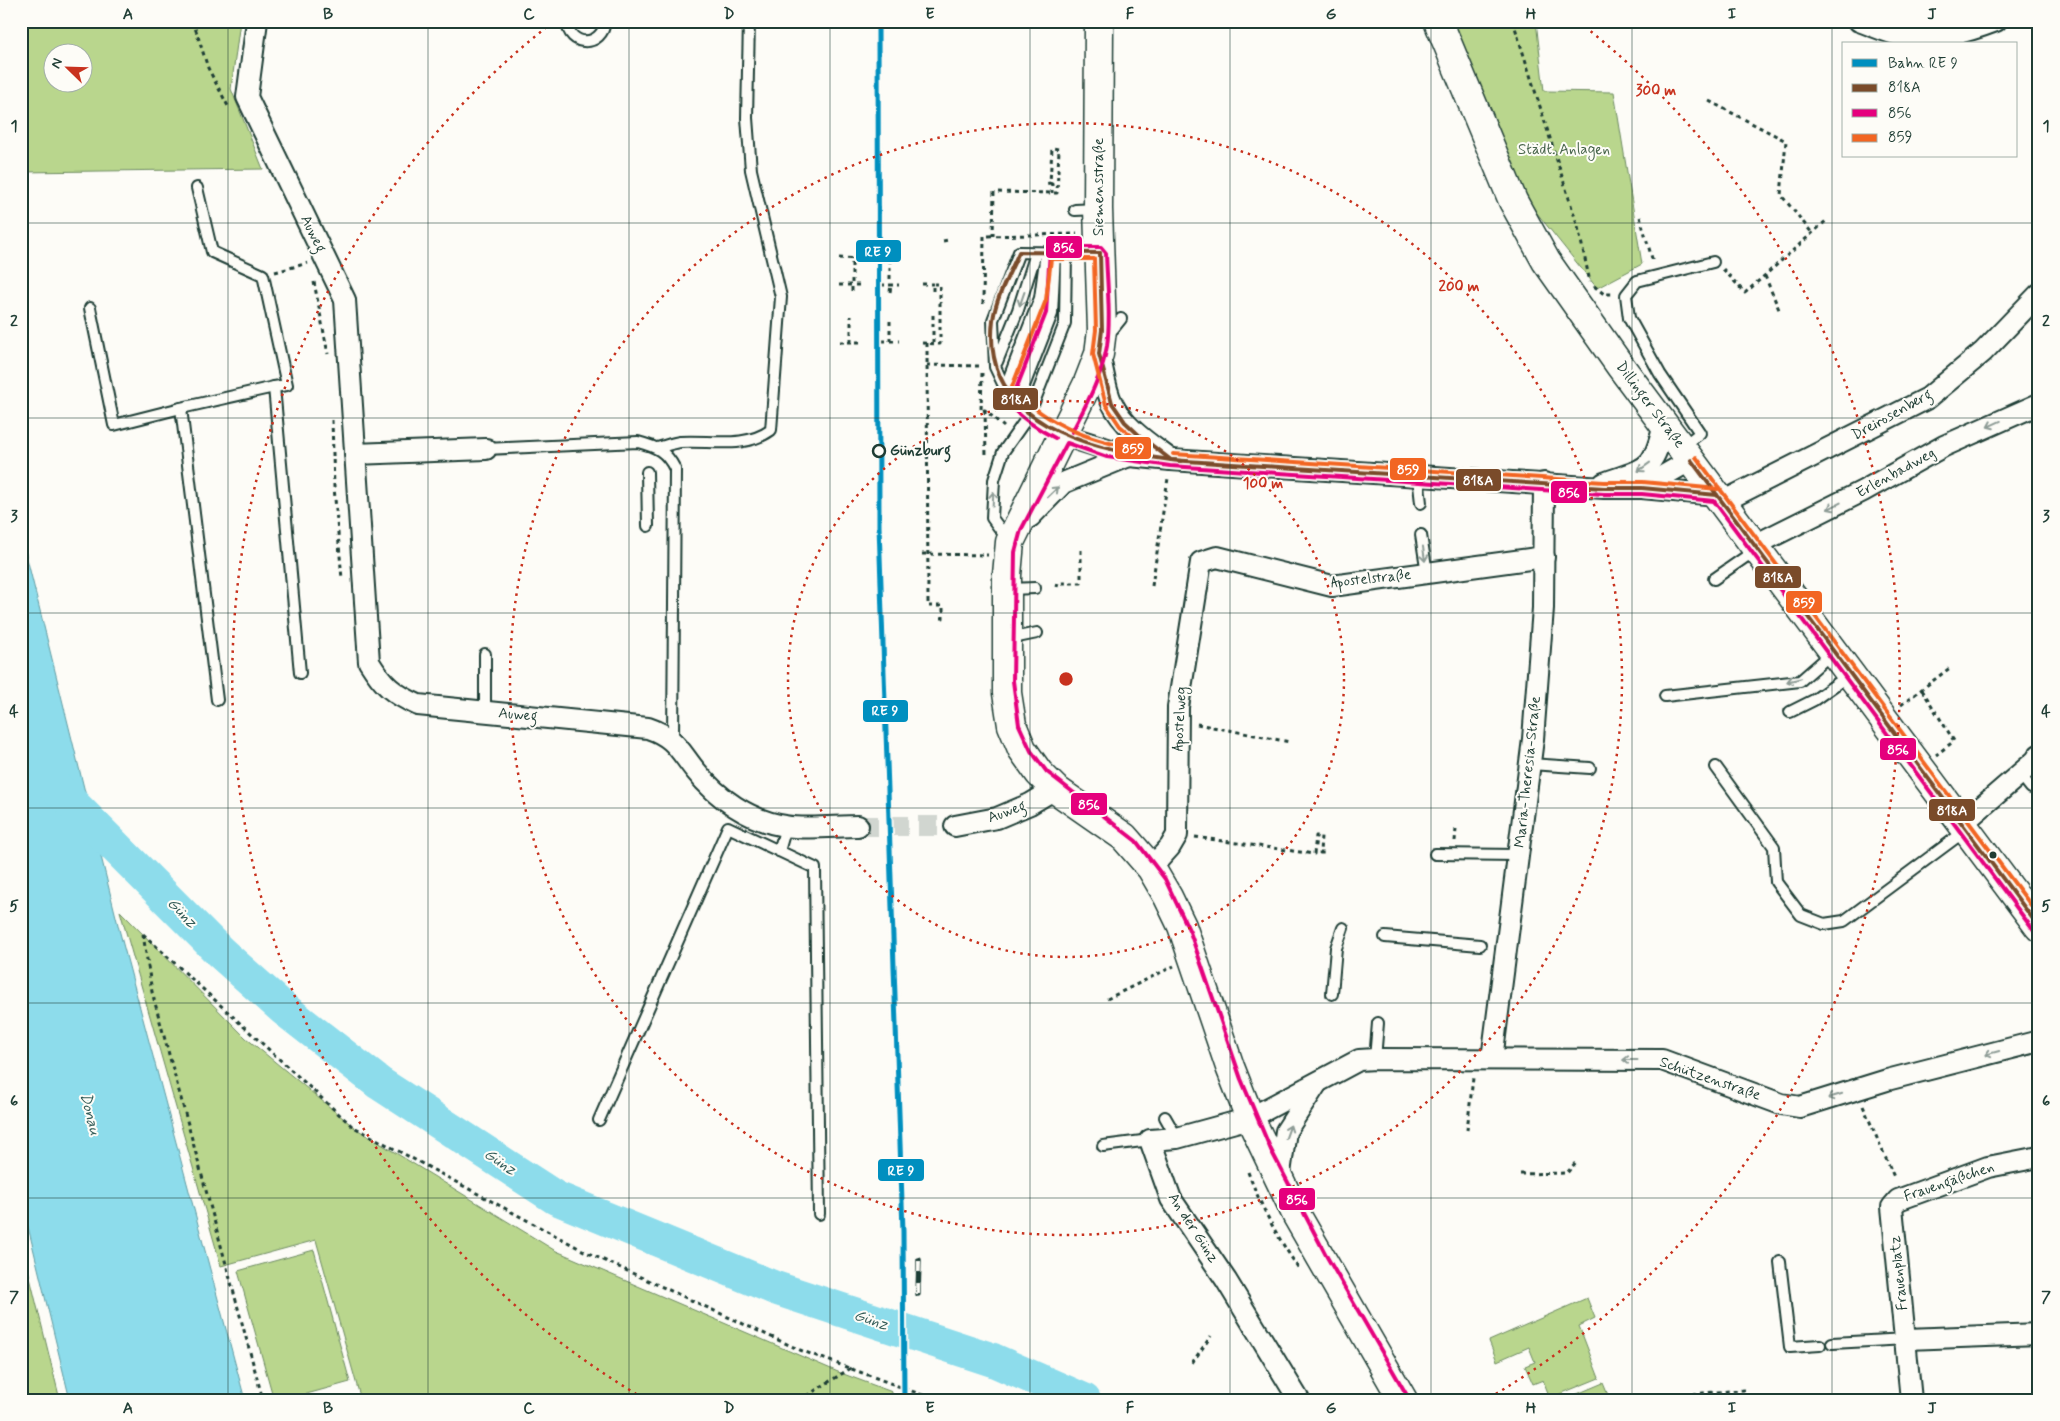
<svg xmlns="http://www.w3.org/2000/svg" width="2060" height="1421" viewBox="0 0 2060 1421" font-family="Mynerve,sans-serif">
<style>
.green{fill:#b9d68d;stroke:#6c8a60;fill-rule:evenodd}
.water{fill:#8ddceb;stroke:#619ca2}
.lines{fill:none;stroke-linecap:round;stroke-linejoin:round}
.river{stroke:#8ddceb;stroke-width:34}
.street-tunnel{stroke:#d1d6d0;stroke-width:20;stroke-dasharray:20 10;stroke-linecap:butt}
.lane-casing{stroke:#1f3d34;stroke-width:14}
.street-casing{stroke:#1f3d34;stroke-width:24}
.secondary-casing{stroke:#1f3d34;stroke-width:31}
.path{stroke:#1f3d34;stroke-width:3;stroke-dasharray:4 4;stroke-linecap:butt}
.lane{stroke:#fdfcf7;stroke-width:10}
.street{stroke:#fdfcf7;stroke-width:20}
.secondary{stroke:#fdfcf7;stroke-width:28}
.rail-casing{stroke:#1f3d34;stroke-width:5.5}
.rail{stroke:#fdfcf7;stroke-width:4;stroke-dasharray:11;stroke-linecap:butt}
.bus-1-casing{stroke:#fdfcf7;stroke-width:8}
.bus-2-casing{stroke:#fdfcf7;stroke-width:8}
.bus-3-casing{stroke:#fdfcf7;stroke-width:8}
.bus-1{stroke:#7a4b2a;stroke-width:4}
.bus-2{stroke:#e5007d;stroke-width:4}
.bus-3{stroke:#f26522;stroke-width:4}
.rail-1-casing{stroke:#fdfcf7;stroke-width:9}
.rail-1{stroke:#008fbf;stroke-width:5}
.oneway{stroke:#8e9c96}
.grid{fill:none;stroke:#1f3d34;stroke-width:1;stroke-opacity:0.55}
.ring{fill:none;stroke:#c8321e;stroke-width:2.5;stroke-dasharray:2.5 5}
.stop-dot{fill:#fdfcf7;stroke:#1f3d34;stroke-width:2.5}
.bus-dot{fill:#1f3d34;stroke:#fdfcf7;stroke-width:2}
.labels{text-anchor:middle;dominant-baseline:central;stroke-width:4;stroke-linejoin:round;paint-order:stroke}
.park-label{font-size:15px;fill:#46634a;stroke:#fdfcf7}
.street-label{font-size:15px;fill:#1f3d34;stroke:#fdfcf7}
.stop-label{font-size:15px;font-weight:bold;fill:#1f3d34;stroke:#fdfcf7;text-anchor:start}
.water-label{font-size:16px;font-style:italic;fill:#355d59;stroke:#fdfcf7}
.centre{fill:#c8321e;stroke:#fdfcf7;stroke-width:2.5}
.ring-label{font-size:15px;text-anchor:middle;font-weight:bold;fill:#c8321e;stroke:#fdfcf7;stroke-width:4;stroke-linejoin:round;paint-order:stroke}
.line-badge{stroke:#fdfcf7;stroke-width:2}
.badge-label{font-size:14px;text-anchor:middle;font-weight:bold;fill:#fff}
.neatline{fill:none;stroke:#1f3d34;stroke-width:2}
.grid-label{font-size:16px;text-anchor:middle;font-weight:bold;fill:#1f3d34}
</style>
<rect width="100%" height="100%" fill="#fdfcf7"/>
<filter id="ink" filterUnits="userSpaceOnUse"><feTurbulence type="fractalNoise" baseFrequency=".02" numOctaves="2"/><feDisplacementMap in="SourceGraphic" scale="10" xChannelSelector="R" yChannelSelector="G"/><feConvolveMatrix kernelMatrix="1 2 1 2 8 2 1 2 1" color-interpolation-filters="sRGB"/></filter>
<g filter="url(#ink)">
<g class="green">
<path d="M21 21H240L231 89 263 169 21 172ZM82 52V82H52V52Z"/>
<polygon points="1452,21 1536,21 1544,91 1614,92 1642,264 1597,288 1516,187"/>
<polygon points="120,911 246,1038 355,1128 554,1250 838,1372 892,1392 892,1400 361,1400 316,1240 221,1266"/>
<polygon points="21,1241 60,1400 21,1400"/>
<polygon points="314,1250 350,1382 285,1400 274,1400 238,1271"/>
<polygon points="1587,1298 1595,1318 1579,1326 1599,1378 1550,1398 1543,1380 1533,1384 1525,1366 1535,1362 1529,1347 1497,1361 1489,1341"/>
<polygon points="1603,1383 1610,1400 1563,1400"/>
</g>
<polygon class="water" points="21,534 120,933 245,1400 70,1400 21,1198"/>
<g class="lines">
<polyline class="river" points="21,752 220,952 284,1009 379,1083 556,1198 775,1288 993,1360 1084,1400"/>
<polyline class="street-tunnel" points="858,826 955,826"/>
<g class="lane-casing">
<g id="lane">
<path d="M567 21C568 48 603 48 605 21"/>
<polyline points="197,188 212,252 263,275 287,385 274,387"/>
<polyline points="1075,210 1097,209"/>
<polyline points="90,308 114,425 181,408"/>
<polyline points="1105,329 1113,329 1121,319"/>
<polyline points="997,362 1018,310 1036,253"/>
<polyline points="1005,388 1040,298 1046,253"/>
<polyline points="1017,404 1052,314 1055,253"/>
<polyline points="1062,435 1040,423 1017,404 1005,388 995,367 993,320 1019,252 1099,253"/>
<polyline points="1682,447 1700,433 1660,374 1629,318 1626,295 1637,281 1713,262"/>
<path d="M657 448C665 446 673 443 680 442 711 440 745 449 771 430L781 297 751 170 747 118 749 21"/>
<path d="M486 449 638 442C657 447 666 451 675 469L673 741"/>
<polyline points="647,472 648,526"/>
<polyline points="1418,476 1421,503"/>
<polyline points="1421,535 1427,573"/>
<polyline points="1008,540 992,518 994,480 1003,452 1029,415 1065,323 1066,253"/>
<polyline points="1714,579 1757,549"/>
<polyline points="1009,589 1035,588"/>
<polyline points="1008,639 1037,633"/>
<polyline points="485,654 485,712"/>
<polyline points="1665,696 1800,681 1832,653"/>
<polyline points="217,700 181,408 274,387 300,673"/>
<polyline points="1790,712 1814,700 1849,675"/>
<polyline points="1530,764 1590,768"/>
<polyline points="1716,767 1774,847 1776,882 1801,915 1824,924 1844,921 1965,831"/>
<polyline points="2020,774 2031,788"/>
<polyline points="786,827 779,851 815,868 819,1214"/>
<polyline points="1435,854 1518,855"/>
<polyline points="1385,937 1480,945"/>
<polyline points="1332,994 1336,948 1343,928"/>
<polyline points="1375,1059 1378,1023"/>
<polyline points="1165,1117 1177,1138"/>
<polyline points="599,1120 728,827 779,851"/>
<polyline points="1103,1146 1150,1140"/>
<polyline points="1780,1262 1790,1347 1820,1345"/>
<polyline points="1832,1343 1907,1339"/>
</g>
</g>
<g class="street-casing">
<g id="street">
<path d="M257 21 247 97 345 300 369 662C384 686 392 693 418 705L648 728C675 737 679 750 695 770 717 798 750 821 785 826 806 830 836 826 858 826"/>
<path d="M1859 21C1873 26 1888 33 1903 36 1935 42 1967 32 1996 21"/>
<path d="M1099 354C1103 369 1105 389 1112 403 1124 428 1150 444 1171 460"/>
<polyline points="1063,435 1129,456 1171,460 1604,488 1642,488 1717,495"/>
<polyline points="355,454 486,449"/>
<path d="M1604 483C1647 467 1653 473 1664 424"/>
<polyline points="1642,488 1691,460"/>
<polyline points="1722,502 1928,398 1983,352 2039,294"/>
<polyline points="1030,517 1063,483 1129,456"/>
<polyline points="1755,545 1863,491 1944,446 2039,404"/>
<polyline points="1962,824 2036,760 2039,755"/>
<polyline points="955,826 997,818 1030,804 1055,789"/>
<polyline points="1151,868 1170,847 1177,835 1178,707 1201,562 1217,557 1332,586 1544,557"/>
<polyline points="1492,1059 1533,739 1543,608 1544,483"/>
<polyline points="1279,1180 1286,1131 1317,1083"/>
<polyline points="1907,1339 2039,1334"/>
<polyline points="1299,1400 1226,1280 1171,1199 1150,1140 1177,1138 1250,1118 1359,1060 1375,1059 1662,1060 1781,1104 1800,1107 1887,1080 2039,1041"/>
<polyline points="1911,1400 1892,1207 1898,1200 1988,1167 2039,1157"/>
</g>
</g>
<g class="secondary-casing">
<g id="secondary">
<polyline points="1099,21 1098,209 1102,330 1099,354 1087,385 1010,542 1007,575 1007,693 1012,725 1022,749 1039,773 1055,789 1124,837 1151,868 1168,897 1182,926 1230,1067 1250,1118 1297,1216 1403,1400"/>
<polyline points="1438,21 1513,201 1546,261 1621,367 2039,927"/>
</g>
</g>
<g class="path">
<polyline points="193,21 208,68 229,108"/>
<polyline points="1513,21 1578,227 1590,282"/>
<polyline points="1709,101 1786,141 1781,195 1812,233"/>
<polyline points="1050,184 1052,184 1052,193"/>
<polyline points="1640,217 1653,262"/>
<polyline points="993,236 994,192 1057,193 1059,149 1052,148 1050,183 1044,184"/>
<polyline points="943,241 949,240"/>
<polyline points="839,258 862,259"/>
<polyline points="890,259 890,283"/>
<polyline points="881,260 899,259"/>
<polyline points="1723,269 1745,293 1827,220"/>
<polyline points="275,272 308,263"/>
<polyline points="1765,276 1780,312"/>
<polyline points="314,282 328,354"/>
<polyline points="852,283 852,258"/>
<polyline points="922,284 933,284"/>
<polyline points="839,285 863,285"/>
<polyline points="881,285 899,285"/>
<polyline points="1594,286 1604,294 1612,294"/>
<polyline points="852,291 852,285"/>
<polyline points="890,292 891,285"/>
<polyline points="983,304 984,236 1077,234"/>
<polyline points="882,341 899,341"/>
<polyline points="890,341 890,317"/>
<polyline points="840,342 863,342"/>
<polyline points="851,342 851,316"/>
<polyline points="922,343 940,344 940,284 933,284 933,292"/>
<polyline points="927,343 928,606 943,606 943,618 938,618"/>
<polyline points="933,343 933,314"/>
<polyline points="927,365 981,366"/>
<polyline points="982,373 981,411 985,410 1004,427"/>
<polyline points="985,410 986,456"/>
<polyline points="332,420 334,487 342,579"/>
<polyline points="922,554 988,555"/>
<polyline points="1152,586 1168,478"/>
<polyline points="1057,587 1058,583 1081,583 1081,549"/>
<polyline points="1922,690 1954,741 1936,755"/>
<polyline points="1901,705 1951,667"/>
<polyline points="1197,724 1290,742"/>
<polyline points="1195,837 1314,854 1316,836 1321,836 1320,853 1324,853"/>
<polyline points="1455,841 1456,829"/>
<polyline points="143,934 352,1126 586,1252 800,1350 936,1400"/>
<polyline points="143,934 152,992 263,1400"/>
<polyline points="1107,999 1174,966"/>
<polyline points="1863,1106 1894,1177"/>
<polyline points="1467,1130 1473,1078"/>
<path d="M1248 1172C1261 1207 1278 1239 1300 1270"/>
<polyline points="1520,1174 1567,1173 1576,1162"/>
<polyline points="1192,1363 1211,1336"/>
<polyline points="21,1397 22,1400"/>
<polyline points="1621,1399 1744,1390"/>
<polyline points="800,1400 851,1368"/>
</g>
<use href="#lane" class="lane"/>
<use href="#street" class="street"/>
<use href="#secondary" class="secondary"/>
<g class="rail-casing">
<polyline id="rail" points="918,1294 919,1260"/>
</g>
<use href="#rail" class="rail"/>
<g class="bus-1-casing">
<g id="bus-1">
<path d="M1100 253 1019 252C1010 273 996 297 993 320 980 425 1091 450 1171 460L1604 488H1642L1717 495"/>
<polyline points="1100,253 1102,330 1099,354 1112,403 1125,422 1140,436 1171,460 1181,461"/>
<polyline points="1691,460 2039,927"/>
</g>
</g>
<g class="bus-2-casing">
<g id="bus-2">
<path d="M1055 438C1045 433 1012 414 1011 402L1046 313 1050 250 1054 247H1101L1106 253C1107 284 1111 315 1107 346 1102 376 1086 405 1072 432"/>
<polyline points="1408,1397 1327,1257 1271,1150 1241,1079 1190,932 1165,879 1136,841 1047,772 1031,751 1019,725 1013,681 1015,552 1021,530 1067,443 1107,457 1170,466 1604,494 1642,494 1714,501 2034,931"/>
</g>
</g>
<g class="bus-3-casing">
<g id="bus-3">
<path d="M1051 259H1094L1096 330 1093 354 1106 405 1120 426 1150 451C1096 443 1049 428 1012 387L1046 300Z"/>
<polyline points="1173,454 1604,482 1643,482 1718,489"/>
<polyline points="1696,457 2039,916"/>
</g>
</g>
<use href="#bus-1" class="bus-1"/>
<use href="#bus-2" class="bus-2"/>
<use href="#bus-3" class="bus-3"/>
<g class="rail-1-casing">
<polyline id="rail-1" points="878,21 879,526 903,1231 904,1400"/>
</g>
<use href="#rail-1" class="rail-1"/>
</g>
<defs><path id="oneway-shaft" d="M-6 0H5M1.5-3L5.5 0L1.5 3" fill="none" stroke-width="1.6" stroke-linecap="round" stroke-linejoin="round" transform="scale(1.25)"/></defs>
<g class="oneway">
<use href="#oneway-shaft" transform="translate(1022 299) rotate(109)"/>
<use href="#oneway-shaft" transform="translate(1994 424) rotate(156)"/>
<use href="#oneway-shaft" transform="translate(1644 467) rotate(144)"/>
<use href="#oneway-shaft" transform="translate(1053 492) rotate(-44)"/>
<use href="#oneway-shaft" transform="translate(993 499) rotate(-87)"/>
<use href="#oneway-shaft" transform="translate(1834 506) rotate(153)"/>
<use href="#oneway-shaft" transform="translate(1424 554) rotate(82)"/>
<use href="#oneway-shaft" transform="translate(1794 680) rotate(167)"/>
<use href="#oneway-shaft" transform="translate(1992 1053) rotate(165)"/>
<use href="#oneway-shaft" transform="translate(1630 1060) rotate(-180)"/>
<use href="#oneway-shaft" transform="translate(1835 1096) rotate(163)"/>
<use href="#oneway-shaft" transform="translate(1288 1132) rotate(-70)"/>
</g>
</g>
<path class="grid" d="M228 21V1400M428 21V1400M629 21V1400M830 21V1400M1030 21V1400M1230 21V1400M1431 21V1400M1632 21V1400M1832 21V1400M21 223H2039M21 418H2039M21 613H2039M21 808H2039M21 1003H2039M21 1198H2039"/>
<g class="ring">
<circle cx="1066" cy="679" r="278"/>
<circle cx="1066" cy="679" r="556"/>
<path d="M643 1398A834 834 0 0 1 553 22M1579 22A834 834 0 0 1 1489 1398"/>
</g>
<circle class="stop-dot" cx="879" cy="451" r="6"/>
<circle class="bus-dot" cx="1993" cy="855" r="4.5"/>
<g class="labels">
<g class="park-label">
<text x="1564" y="150">Städt. Anlagen</text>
</g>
<g class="street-label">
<text transform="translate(1099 187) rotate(-90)">Siemensstraße</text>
<text transform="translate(313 234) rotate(64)">Auweg</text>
<text transform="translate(1650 405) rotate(53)">Dillinger Straße</text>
<text transform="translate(1892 415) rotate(-29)">Dreirosenberg</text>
<text transform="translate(1896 473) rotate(-29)">Erlenbadweg</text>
<text transform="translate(1371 579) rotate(-6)">Apostelstraße</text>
<text transform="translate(518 715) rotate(5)">Auweg</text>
<text transform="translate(1180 719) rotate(-87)">Apostelweg</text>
<text transform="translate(1528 772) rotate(-84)">Maria-Theresia-Straße</text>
<text transform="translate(1007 812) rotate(-20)">Auweg</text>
<text transform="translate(1710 1079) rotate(19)">Schützenstraße</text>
<text transform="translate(1949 1182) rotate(-19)">Frauengäßchen</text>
<text transform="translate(1193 1228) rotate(57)">An der Günz</text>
<text transform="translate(1899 1273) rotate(-96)">Frauenplatz</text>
</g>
<g class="stop-label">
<text x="890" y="451">Günzburg</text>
</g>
<g class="water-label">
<text transform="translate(182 913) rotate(45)">Günz</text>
<text transform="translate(90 1114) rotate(76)">Donau</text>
<text transform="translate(500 1162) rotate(33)">Günz</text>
<text transform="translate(871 1320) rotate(18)">Günz</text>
</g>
</g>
<circle cx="1066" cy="679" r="8" class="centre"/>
<g class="ring-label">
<text x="1656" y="95">300 m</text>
<text x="1459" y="291">200 m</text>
<text x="1263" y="488">100 m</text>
</g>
<g class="line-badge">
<rect x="1045" y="235" width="38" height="24" rx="5" fill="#e5007d"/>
<rect x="855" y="239" width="47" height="24" rx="5" fill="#008fbf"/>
<rect x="992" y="387" width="47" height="24" rx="5" fill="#7a4b2a"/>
<rect x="1114" y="436" width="38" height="24" rx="5" fill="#f26522"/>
<rect x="1389" y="457" width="38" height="24" rx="5" fill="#f26522"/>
<rect x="1455" y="468" width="47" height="24" rx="5" fill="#7a4b2a"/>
<rect x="1550" y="480" width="38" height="24" rx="5" fill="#e5007d"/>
<rect x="1754" y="565" width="48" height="24" rx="5" fill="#7a4b2a"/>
<rect x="1785" y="590" width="38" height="24" rx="5" fill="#f26522"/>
<rect x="862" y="699" width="47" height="24" rx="5" fill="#008fbf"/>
<rect x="1879" y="737" width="38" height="24" rx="5" fill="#e5007d"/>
<rect x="1070" y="792" width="38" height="24" rx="5" fill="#e5007d"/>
<rect x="1928" y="798" width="48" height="24" rx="5" fill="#7a4b2a"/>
<rect x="877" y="1158" width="48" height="24" rx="5" fill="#008fbf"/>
<rect x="1278" y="1187" width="38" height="24" rx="5" fill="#e5007d"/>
</g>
<g class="badge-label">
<text x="1064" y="252">856</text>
<text x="878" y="256">RE 9</text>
<text x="1016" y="404">818A</text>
<text x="1133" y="453">859</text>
<text x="1408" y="474">859</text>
<text x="1478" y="485">818A</text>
<text x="1569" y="497">856</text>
<text x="1778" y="582">818A</text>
<text x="1804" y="607">859</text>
<text x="885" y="715">RE 9</text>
<text x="1898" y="754">856</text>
<text x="1089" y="809">856</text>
<text x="1952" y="815">818A</text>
<text x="901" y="1175">RE 9</text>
<text x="1297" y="1204">856</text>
</g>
<rect width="2060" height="1421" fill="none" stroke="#fdfcf7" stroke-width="55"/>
<rect x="1842" y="42" width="175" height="115" fill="#fdfcf7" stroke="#a4b0a9"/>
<rect x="1852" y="59" width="25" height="8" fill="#008fbf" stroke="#a4b0a9"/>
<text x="1888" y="68" font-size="15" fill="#1f3d34">Bahn RE 9</text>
<rect x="1852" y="84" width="25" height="8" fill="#7a4b2a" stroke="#a4b0a9"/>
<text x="1888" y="92" font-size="15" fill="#1f3d34">818A</text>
<rect x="1852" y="109" width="25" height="8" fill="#e5007d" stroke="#a4b0a9"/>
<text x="1888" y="118" font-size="15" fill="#1f3d34">856</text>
<rect x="1852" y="134" width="25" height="8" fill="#f26522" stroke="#a4b0a9"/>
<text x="1888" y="142" font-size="15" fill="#1f3d34">859</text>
<g transform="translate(68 68) rotate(293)"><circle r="24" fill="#fdfcf7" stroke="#a4b0a9"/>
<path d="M0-4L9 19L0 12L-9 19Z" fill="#c8321e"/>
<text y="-8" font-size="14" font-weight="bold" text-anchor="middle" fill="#1f3d34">N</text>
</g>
<rect x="28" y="28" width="2004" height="1366" class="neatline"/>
<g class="grid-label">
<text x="128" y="19">A</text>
<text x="328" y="19">B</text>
<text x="529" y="19">C</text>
<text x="729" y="19">D</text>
<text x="930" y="19">E</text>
<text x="1130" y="19">F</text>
<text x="1331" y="19">G</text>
<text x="1531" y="19">H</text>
<text x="1732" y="19">I</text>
<text x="1932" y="19">J</text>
<text x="14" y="131">1</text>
<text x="2046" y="131">1</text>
<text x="14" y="326">2</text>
<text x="2046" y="326">2</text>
<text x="14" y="521">3</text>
<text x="2046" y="521">3</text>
<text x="14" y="716">4</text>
<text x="2046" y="716">4</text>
<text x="14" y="911">5</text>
<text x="2046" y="911">5</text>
<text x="14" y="1106">6</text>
<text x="2046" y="1106">6</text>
<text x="14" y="1302">7</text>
<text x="2046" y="1302">7</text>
<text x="128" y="1413">A</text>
<text x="328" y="1413">B</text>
<text x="529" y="1413">C</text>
<text x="729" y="1413">D</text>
<text x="930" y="1413">E</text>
<text x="1130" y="1413">F</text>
<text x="1331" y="1413">G</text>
<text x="1531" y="1413">H</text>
<text x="1732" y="1413">I</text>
<text x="1932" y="1413">J</text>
</g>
</svg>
